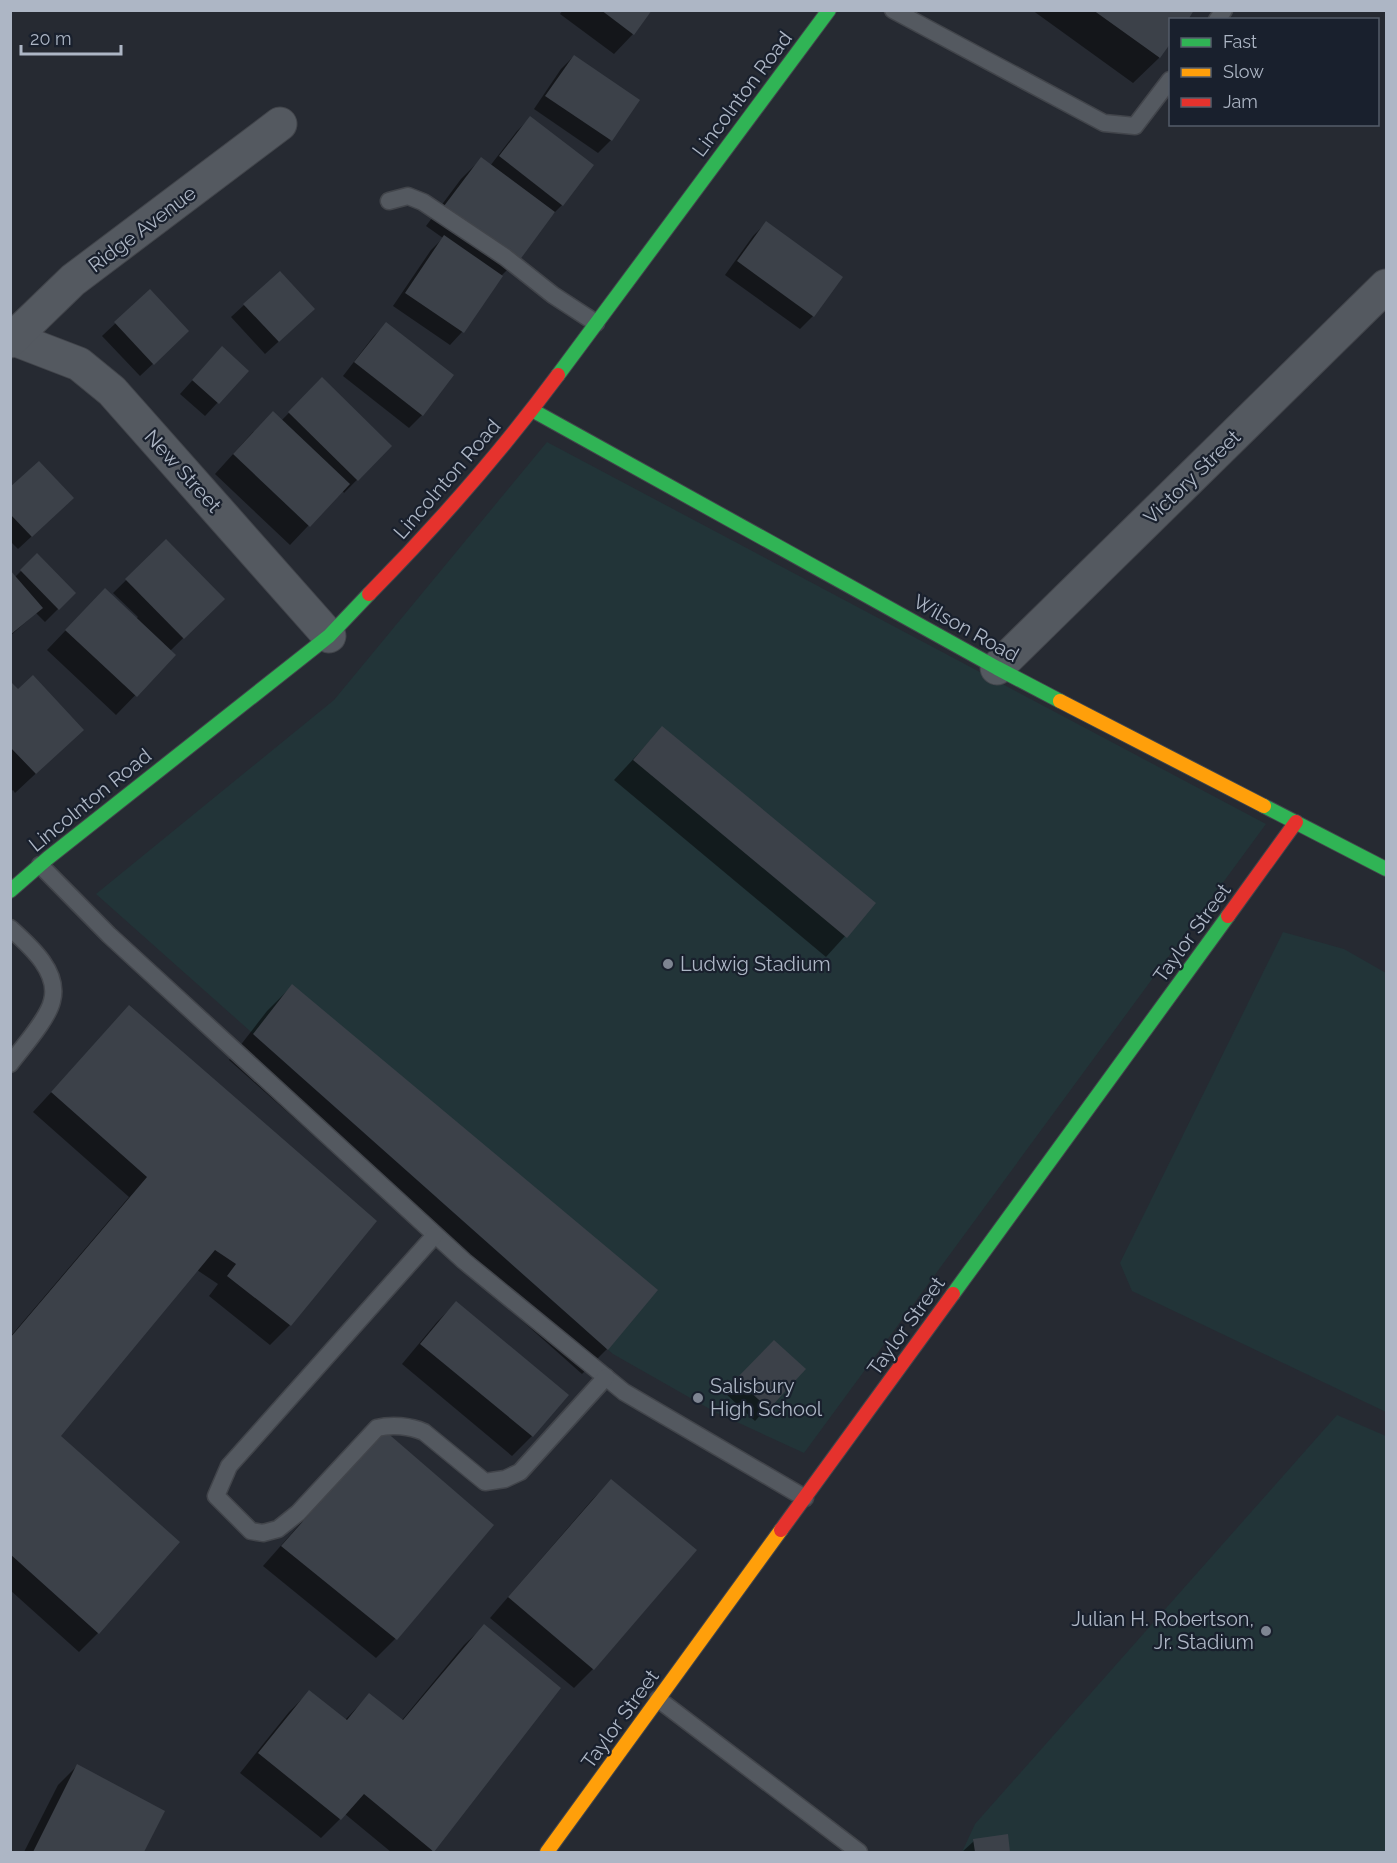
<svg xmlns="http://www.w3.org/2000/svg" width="1397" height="1863" viewBox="0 0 1397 1863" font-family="Raleway,sans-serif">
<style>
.green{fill:#223438}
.shadow{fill:#0007}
.building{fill:#3c4149}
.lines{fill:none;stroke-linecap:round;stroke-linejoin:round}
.lane-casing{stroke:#42454b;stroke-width:19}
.street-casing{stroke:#42454b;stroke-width:35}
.fast-casing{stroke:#42454b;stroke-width:16}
.slow-casing{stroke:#42454b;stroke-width:16}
.jam-casing{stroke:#42454b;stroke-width:16}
.lane{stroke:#545960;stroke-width:16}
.street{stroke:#545960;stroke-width:33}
.fast{stroke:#30b455;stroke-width:14}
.slow{stroke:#ff9f0a;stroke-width:14}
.jam{stroke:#e5322d;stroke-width:14}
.poi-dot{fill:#7e8592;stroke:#19202d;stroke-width:2}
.labels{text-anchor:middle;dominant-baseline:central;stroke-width:4.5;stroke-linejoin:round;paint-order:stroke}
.street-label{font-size:20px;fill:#adb6c5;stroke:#19202d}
.poi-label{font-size:20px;fill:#adb6c5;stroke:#19202d;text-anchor:start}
</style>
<rect width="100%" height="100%" fill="#262a32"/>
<g class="green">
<polygon points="547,442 1266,824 804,1453 715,1412 613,1354 96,894 334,700"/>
<polygon points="1283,932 1344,949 1386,973 1386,1412 1132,1291 1120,1263"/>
<polygon points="1337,1415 1386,1436 1386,1852 962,1852 975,1824"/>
</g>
<g class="shadow">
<polygon points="563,10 651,10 633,34 614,54 560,14"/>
<polygon points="1032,10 1192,10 1170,20 1170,41 1159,58 1133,83"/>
<polygon points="574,56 611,140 598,153 534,109 561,69"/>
<polygon points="530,118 562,205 549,218 517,260 499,278 462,332 450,345 393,306 431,250 443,238 426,226 461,179 481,159 490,166 517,131"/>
<polygon points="766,223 841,278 813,316 800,329 725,275 753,236"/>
<polygon points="150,291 174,344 140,376 102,336"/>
<polygon points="244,305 300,322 265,354 231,317"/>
<polygon points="386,324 422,415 409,428 343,376 373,337"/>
<polygon points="210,361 247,371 205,416 180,394"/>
<polygon points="322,379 390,446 344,493 342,490 290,545 215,474 253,432 281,421"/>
<polygon points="10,490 59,511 18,549 10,541"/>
<polygon points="166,541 223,599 170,651 174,655 116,715 47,650 85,610 136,619 138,617 113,593"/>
<polygon points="37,555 74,593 45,622 36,613 10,636 10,572 15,577"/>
<polygon points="10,683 62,749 15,793 13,790 10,792"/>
<polygon points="662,728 874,904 826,957 614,780"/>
<polygon points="292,986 607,1349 582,1374 229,1060 267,1011"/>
<polygon points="129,1008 375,1221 290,1325 270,1345 209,1296 218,1284 197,1270 59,1436 98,1633 79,1652 10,1590 10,1337 129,1197 33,1112"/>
<polygon points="456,1303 567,1395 532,1436 512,1456 402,1364 437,1322"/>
<polygon points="761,1354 803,1369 755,1421 725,1393"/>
<polygon points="364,1451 492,1525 395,1639 376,1658 263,1566"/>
<polygon points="611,1481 593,1669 574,1688 490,1618 592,1500"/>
<polygon points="484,1626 559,1688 431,1852 391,1852 345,1814 321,1838 240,1773 289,1712 309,1692 345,1720 369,1695 402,1720 464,1645"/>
<polygon points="77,1766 163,1812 142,1852 24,1852 58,1785"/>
<polygon points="1007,1836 1009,1852 962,1852 974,1841"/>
</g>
<g class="building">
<polygon points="601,10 652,10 634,35"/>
<polygon points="1093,10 1194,10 1188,20 1170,20 1170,44 1160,58"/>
<polygon points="574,55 640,100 612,141 545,96"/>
<polygon points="530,116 594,165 563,206 499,156"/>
<polygon points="481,157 555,212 519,261 444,206"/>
<polygon points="766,221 843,277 814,317 737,261"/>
<polygon points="444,235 503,276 464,333 405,293"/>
<polygon points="280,271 315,309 279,342 243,304"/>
<polygon points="150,289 189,331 154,365 114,322"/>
<polygon points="386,322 454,375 423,416 354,362"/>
<polygon points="222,346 249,371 219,404 192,380"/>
<polygon points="322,377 392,446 358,481 288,412"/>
<polygon points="273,411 350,484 310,527 233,454"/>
<polygon points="39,461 74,498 32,537 10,514 10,487"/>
<polygon points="166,539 225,599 184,639 125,579"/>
<polygon points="37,553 76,593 59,610 20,570"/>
<polygon points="10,570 43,608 10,635"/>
<polygon points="105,588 176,655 137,697 65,630"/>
<polygon points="33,675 84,730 36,774 10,747 10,681 18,689"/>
<polygon points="662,726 876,903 847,938 633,760"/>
<polygon points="292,984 658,1290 608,1350 253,1034"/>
<polygon points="129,1005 377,1221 291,1326 227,1276 236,1264 215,1250 61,1436 180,1542 99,1634 10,1554 10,1338 147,1177 51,1092"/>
<polygon points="456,1301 569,1395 533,1437 420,1344"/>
<polygon points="774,1340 806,1369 769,1409 736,1379"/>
<polygon points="384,1430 494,1525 397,1640 281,1546"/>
<polygon points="611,1479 697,1550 594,1670 508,1597"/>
<polygon points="484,1624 561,1688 434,1852 364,1794 341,1820 258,1753 309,1690 347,1720 369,1693 403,1720"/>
<polygon points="77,1764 165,1811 144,1852 33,1852"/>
<polygon points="1008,1834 1010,1852 975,1852 973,1839"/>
</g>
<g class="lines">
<g class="lane-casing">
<g id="lane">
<polyline points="893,10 1104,123 1135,126 1170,80"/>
<polyline points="1217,20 1224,10"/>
<polyline points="389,201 408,196 423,202 505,257 553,295 596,323"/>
<polyline points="40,865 109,935 464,1261 624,1392 805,1498"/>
<path d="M10 928C30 946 60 972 52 1001 48 1019 22 1048 10 1064"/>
<path d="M435 1235 229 1466 216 1496 251 1531 263 1533 278 1529 298 1513 377 1428C392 1424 410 1426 424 1432L485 1482 505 1479 520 1472 606 1377"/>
<polyline points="658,1699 859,1852"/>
</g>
</g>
<g class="street-casing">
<g id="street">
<polyline points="14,339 79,364 112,391 329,636"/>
<polyline points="10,341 73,280 280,124"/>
<polyline points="997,668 1386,286"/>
</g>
</g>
<g class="fast-casing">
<g id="fast">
<polyline points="558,375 829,10"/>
<polyline points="532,410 997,668 1060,701"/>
<polyline points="1264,806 1386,869"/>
<polyline points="10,891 48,858 329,636 369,594"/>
<polyline points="953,1294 1228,916"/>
</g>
</g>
<g class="slow-casing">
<g id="slow">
<polyline points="1060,701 1264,806"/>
<polyline points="547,1852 781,1530"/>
</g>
</g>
<g class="jam-casing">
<g id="jam">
<path d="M369 594C437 525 501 452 558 375"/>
<polyline points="1228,916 1296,822"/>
<polyline points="781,1530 953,1294"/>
</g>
</g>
<use href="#lane" class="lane"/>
<use href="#street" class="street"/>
<use href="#fast" class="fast"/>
<use href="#slow" class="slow"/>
<use href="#jam" class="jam"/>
</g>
<g class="poi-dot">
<circle cx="668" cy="964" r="6"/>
<circle cx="698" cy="1398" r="6"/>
<circle cx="1266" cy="1631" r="6"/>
</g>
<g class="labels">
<g class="street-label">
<text transform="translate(742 94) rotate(-53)">Lincolnton Road</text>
<text transform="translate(142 229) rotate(-37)">Ridge Avenue</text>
<text transform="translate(183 471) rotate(48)">New Street</text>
<text transform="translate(1192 477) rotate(-44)">Victory Street</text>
<text transform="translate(447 479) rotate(-49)">Lincolnton Road</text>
<text transform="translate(966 628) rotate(29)">Wilson Road</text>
<text transform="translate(90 800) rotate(-39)">Lincolnton Road</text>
<text transform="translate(1192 933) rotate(-54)">Taylor Street</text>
<text transform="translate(906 1326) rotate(-54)">Taylor Street</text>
<text transform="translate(620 1719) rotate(-54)">Taylor Street</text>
</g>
<g class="poi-label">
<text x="680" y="964">Ludwig Stadium</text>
<text x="710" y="1386">Salisbury<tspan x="710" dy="23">High School</tspan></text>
<text x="1254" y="1619" text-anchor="end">Julian H. Robertson,<tspan x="1254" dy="23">Jr. Stadium</tspan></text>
</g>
</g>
<rect width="1397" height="1863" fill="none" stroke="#adb6c5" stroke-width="24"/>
<rect x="1169" y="18" width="210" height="108" fill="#19202d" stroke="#545c6a" stroke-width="1.5"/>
<rect x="1181" y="38" width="30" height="9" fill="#30b455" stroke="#545c6a" stroke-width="1.5"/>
<text x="1223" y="48" font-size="18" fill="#adb6c5">Fast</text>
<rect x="1181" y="68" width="30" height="9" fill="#ff9f0a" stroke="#545c6a" stroke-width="1.5"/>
<text x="1223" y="78" font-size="18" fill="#adb6c5">Slow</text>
<rect x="1181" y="98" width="30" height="9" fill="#e5322d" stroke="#545c6a" stroke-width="1.5"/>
<text x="1223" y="108" font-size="18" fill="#adb6c5">Jam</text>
<path d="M21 45v9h100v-9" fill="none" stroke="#adb6c5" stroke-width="3"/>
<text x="30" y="45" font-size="18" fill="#adb6c5" stroke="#19202d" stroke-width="4.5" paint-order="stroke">20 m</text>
</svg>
